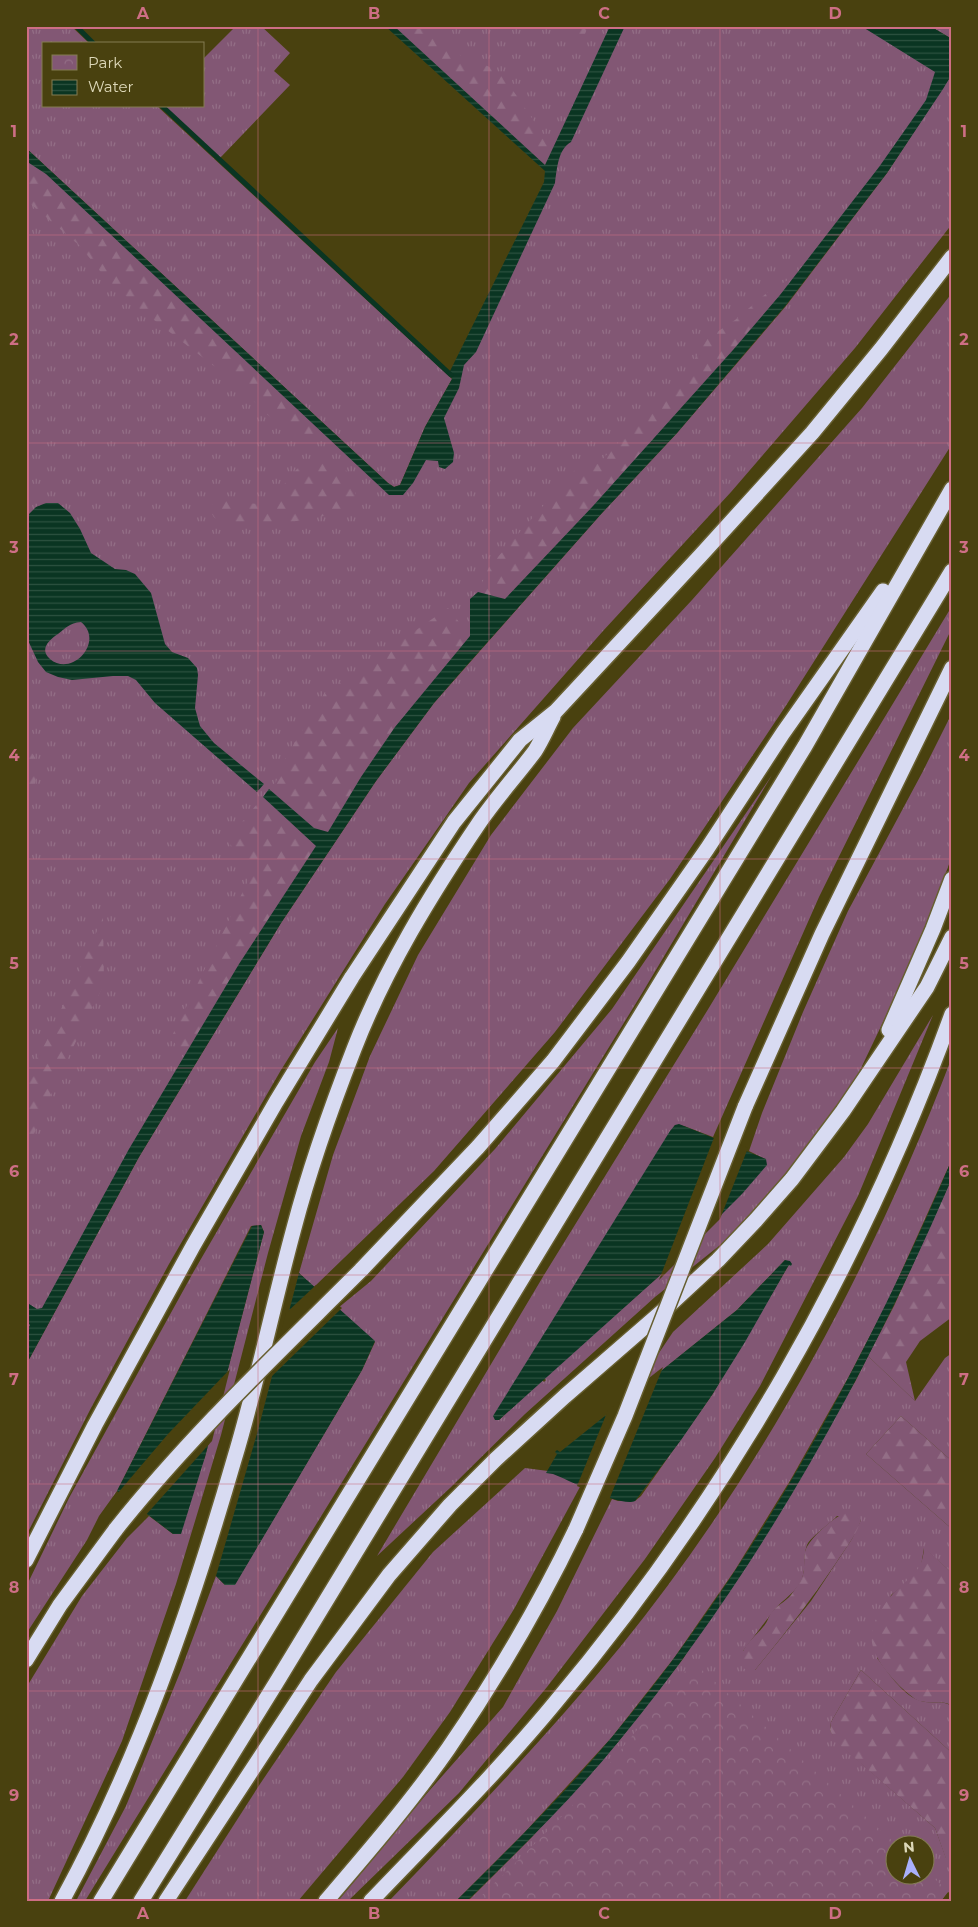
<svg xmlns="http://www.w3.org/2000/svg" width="978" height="1927" viewBox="0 0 978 1927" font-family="Montserrat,sans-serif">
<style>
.grass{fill:url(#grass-tufts);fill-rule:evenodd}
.forest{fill:url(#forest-firs)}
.park{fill:url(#park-crowns)}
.water{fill:url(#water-rules);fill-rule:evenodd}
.pier{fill:#49410f}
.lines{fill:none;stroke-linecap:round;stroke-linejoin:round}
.stream{stroke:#0a3522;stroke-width:5}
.highway-casing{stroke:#675f31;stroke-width:18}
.highway{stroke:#d8dbf2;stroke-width:15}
.highway-bridge-casing{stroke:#675f31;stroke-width:18;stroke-linecap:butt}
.highway-bridge{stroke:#d8dbf2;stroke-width:15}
.grid{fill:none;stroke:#ce6e85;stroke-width:1;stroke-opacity:0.55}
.neatline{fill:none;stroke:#ce6e85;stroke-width:2}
.grid-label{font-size:16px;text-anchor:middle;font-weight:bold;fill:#ce6e85}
</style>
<defs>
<pattern id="grass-tufts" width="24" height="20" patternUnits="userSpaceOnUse" patternTransform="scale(1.25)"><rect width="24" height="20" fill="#825774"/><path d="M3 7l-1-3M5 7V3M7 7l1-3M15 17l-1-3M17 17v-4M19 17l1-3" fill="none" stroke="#936e86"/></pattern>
<pattern id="forest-firs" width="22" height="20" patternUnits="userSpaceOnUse" patternTransform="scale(1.25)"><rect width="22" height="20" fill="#825774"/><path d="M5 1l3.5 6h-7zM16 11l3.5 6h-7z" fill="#936e86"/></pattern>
<pattern id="park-crowns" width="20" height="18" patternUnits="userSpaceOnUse" patternTransform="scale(1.25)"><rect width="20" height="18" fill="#825774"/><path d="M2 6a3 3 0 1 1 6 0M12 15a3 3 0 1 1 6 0" fill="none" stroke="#936e86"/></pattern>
<pattern id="water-rules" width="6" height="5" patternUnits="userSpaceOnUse" patternTransform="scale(1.25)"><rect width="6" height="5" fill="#0a3522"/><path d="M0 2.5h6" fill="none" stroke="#2d5240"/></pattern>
</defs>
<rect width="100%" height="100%" fill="#49410f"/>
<g class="grass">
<polygon points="26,26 71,26 90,44 44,44 44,106 157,106 452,379 425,427 400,485 394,487 388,483 26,148"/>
<polygon points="236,26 261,26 290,53 274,71 290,85 220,158 162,106 204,106 204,58"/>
<polygon points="390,26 897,26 952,62 930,103 772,312 491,624 368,779 226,1001 26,1354 26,149 391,490 405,487 549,182 549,171"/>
<polygon points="930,26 952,26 952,39"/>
<polygon points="952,74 952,224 855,348 731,492 603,631 469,783 385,904 281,1070 169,1264 91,1408 26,1536 26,1365 139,1157 281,923 376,781 434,703 602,513 677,433 786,306 887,173"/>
<polygon points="952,293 952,444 787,704 670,879 555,1032 434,1171 314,1287 299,1273 333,1155 370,1056 418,955 491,835 573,728 692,600 862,408"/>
<polygon points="952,606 952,628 819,897 713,1137 684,1126 675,1125 494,1418 499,1420 542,1380 544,1382 546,1380 544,1378 666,1270 765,1159 749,1151 762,1113 803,1012 848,911 922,773 952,713 952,856 934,905 895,997 852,1087 785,1177 734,1234 655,1297 525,1414 450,1488 377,1556 544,1275 707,1011"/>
<polygon points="772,775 641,995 85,1901 76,1901 126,1806 181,1670 216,1576 225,1585 235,1584 362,1370 375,1342 338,1308 371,1281 495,1149 612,1009"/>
<polygon points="933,1015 858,1196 760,1386 715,1458 645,1559 547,1687 459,1793 348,1901 338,1901 429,1791 503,1707 557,1611 612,1499 618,1501 635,1501 641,1496 712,1395 790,1263 785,1260 737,1310 630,1396 673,1332 768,1244 844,1157 868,1124"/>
<polygon points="338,1028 329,1062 301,1136 268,1253 221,1435 176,1584 122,1741 48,1901 26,1901 26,1688 82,1596 127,1538 149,1516 173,1534 205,1457 264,1232 261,1225 251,1226 117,1491 99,1516 87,1540 26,1634 26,1587 69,1498 194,1271 315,1062"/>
<path d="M952 1057V1159L888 1301 848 1378 791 1479 735 1570 674 1658 612 1737 525 1832 456 1901H389C469 1818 548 1735 621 1646 763 1470 872 1267 952 1057Z"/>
<path d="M952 1353V1461L901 1416 866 1454 952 1529V1573L924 1548 921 1566 912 1578 891 1595 877 1658C887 1671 902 1694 918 1700 930 1705 940 1699 952 1706V1753L861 1670 831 1722 830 1730 836 1741 935 1828 946 1858 952 1860V1894L948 1892 941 1901H468L532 1837 618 1742 683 1659 855 1382 868 1356 915 1401 945 1358ZM837 1516 861 1520 852 1539 811 1601 755 1670 743 1651C753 1638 762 1626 771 1614 779 1602 792 1596 800 1583 807 1571 802 1558 807 1545 811 1536 830 1524 837 1516ZM896 1844H926V1874H896Z"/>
<polygon points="525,1468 548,1471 581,1485 514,1609 450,1712 403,1777 298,1901 185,1901 260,1784 336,1672 433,1552"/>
</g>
<g class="forest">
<polygon points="394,26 434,26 461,56 495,69 503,76 553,149 546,161 545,166"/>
<polygon points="558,26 588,26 582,42"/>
<polygon points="26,161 46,174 323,433 312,435 297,435 273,420 232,380 141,310 104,276 80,246 26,200"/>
<polygon points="793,277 733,350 593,506 505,599 478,592 489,567 575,470 599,463 691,365 708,338 735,320 769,291"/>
<path d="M314 460C331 460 350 466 354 485 356 493 355 501 356 509 335 513 206 547 211 506 226 492 250 510 268 501 280 494 287 478 297 469 301 465 308 463 314 460Z"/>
<polygon points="448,608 470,636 395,727 361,777 327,833 314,828 269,789 276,782 285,759 324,694"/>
<path d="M31 752C43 765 35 782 31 797L26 799V753Z"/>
<polygon points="263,797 316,846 239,964 185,1057 171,1038 252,873 227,840"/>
<polygon points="103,918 104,984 61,1072 26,1152 26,1078 46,1042"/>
<polygon points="952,1178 952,1317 920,1341 906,1362 915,1401 868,1356 894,1306"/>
<polygon points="901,1416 952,1461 952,1529 866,1454"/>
<path d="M845 1513H855L861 1520C856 1536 845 1549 836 1563 811 1600 784 1635 755 1670 750 1671 745 1671 742 1666 735 1652 756 1636 763 1627 767 1623 768 1618 771 1613 776 1606 785 1602 791 1595 794 1591 797 1586 800 1582 806 1572 803 1563 805 1552 807 1540 834 1517 845 1513Z"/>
<path d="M924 1547 952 1573V1706C940 1698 927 1706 915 1699 904 1691 895 1682 887 1672 864 1643 868 1625 891 1596 906 1578 923 1575 924 1547Z"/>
<polygon points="861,1670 952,1753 952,1860 946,1859 935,1828 835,1741 830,1730 831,1722"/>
</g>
<path class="park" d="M693 1662 896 1844V1874H926V1871L948 1891 941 1901H476C518 1860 561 1820 599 1776 631 1738 661 1700 693 1662Z"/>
<g class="water">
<path d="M385 26H394L545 165 610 26H625L571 142C558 149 557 169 555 183L476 352 464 365 459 388 444 418 454 453 453 462 445 469 439 467 438 461 426 460 413 483 403 495H389L46 174 26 161V148L388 483 394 487 400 485 425 427 452 379 450 371 544 182 545 171Z"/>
<polygon points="861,26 930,26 952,39 952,74 943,89 887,173 786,305 677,433 602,513 460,673 434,703 376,781 281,923 139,1157 26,1365 26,1332 30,1325 26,1321 26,1302 37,1309 42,1308 129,1149 239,964 316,846 263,797 269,789 314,828 328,832 361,777 395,727 470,636 470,599 478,592 505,599 593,506 733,350 780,295 879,167 926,100 935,72"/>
<path d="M46 503H58L70 513 80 529 91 553 115 569 126 570 135 574 151 593 165 644 172 652 188 658 197 668 198 675 195 708 200 726 214 743 264 784 257 792 155 703 136 680 128 676H113L72 680 58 677 46 672 38 662 26 636V517L36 507ZM81 622C105 641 72 678 50 659 39 649 49 640 58 634 66 628 69 623 81 622Z"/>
<polygon points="679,1124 766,1159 767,1165 742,1194 666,1270 499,1420 495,1420 493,1416 670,1131 675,1125"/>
<path d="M952 1159V1178C866 1378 758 1572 619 1741 573 1798 519 1850 467 1901H456C510 1848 563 1795 612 1737 753 1569 866 1361 952 1159Z"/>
<polygon points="261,1225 264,1232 205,1457 181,1534 173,1534 117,1491 252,1226"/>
<path d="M785 1260 790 1261 792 1264 791 1266 789 1265 787 1268 745 1342 712 1395 681 1440 635 1501C622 1508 569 1480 553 1474L546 1473 557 1454 555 1452 557 1450 560 1452 717 1326 737 1310Z"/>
<polygon points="299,1273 375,1341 362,1370 235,1585 225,1585 216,1576 258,1430"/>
</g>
<g class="pier">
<polygon points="715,1135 748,1148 720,1219 659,1280"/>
<polygon points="316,1285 342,1308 269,1379 286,1313"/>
<polygon points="663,1367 609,1500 577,1486 608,1410"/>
<polygon points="230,1369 212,1441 145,1516 117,1494 168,1434"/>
</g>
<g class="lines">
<g class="stream">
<polyline points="76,26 94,44"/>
<polyline points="162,106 451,375"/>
</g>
<g class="highway-casing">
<g id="highway">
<polyline points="889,1030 933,929 952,879"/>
<polyline points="745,1107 822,934 952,668"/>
<polyline points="361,1270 478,1147 553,1061 628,962 707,849 783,733 883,591"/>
<polyline points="26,1560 95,1425 193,1246 276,1102 352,977 454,822 520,740 556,711 701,555 812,433 881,349 952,257"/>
<polyline points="26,1660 60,1605 116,1529"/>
<path d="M62 1901C138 1762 190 1612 234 1460 257 1384 273 1305 294 1228 310 1167 331 1108 354 1049 385 969 431 894 479 823 496 798 517 775 535 751 542 740 547 728 553 717"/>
<polyline points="101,1901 805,746 952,489"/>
<polyline points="141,1901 276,1683 952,571"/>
<polyline points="166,1901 311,1680 389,1575 450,1505 496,1459 565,1396 664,1310 718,1260 756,1220 792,1179 843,1111 927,987 952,937"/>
<path d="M326 1901C368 1852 411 1802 448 1749 496 1679 539 1606 576 1529"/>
<path d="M371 1901C433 1836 497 1773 554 1704 726 1500 861 1265 952 1014"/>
</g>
</g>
<use href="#highway" class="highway"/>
<g class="highway-bridge-casing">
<g id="highway-bridge">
<path d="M116 1529C190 1436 277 1354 361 1270"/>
<polyline points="576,1529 625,1416 745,1107"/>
</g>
</g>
<use href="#highway-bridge" class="highway-bridge"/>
</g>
<path class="grid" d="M258 26V1901M489 26V1901M720 26V1901M26 235H952M26 443H952M26 651H952M26 859H952M26 1068H952M26 1275H952M26 1484H952M26 1691H952"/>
<rect width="978" height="1927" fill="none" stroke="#49410f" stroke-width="55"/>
<rect x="42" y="42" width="162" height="65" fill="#49410f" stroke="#847d53"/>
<rect x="52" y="55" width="25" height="15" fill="url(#park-crowns)" stroke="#847d53"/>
<text x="88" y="68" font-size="15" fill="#ddd8b9">Park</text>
<rect x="52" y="80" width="25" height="15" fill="url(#water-rules)" stroke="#847d53"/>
<text x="88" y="92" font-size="15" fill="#ddd8b9">Water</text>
<g transform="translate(910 1860) rotate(355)"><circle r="24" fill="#49410f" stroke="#847d53"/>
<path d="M0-4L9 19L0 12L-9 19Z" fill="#a9b0fc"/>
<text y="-8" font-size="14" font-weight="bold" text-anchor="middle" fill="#ddd8b9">N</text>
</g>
<rect x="28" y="28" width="922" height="1872" class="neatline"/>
<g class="grid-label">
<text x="143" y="19">A</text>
<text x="374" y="19">B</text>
<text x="604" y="19">C</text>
<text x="835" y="19">D</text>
<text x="14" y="137">1</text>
<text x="964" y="137">1</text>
<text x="14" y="345">2</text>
<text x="964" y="345">2</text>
<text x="14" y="553">3</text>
<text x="964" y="553">3</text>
<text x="14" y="761">4</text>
<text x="964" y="761">4</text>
<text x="14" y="969">5</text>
<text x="964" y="969">5</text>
<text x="14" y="1177">6</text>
<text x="964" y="1177">6</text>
<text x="14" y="1385">7</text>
<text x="964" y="1385">7</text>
<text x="14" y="1593">8</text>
<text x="964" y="1593">8</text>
<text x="14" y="1801">9</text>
<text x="964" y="1801">9</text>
<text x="143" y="1919">A</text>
<text x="374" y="1919">B</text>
<text x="604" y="1919">C</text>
<text x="835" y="1919">D</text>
</g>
</svg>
